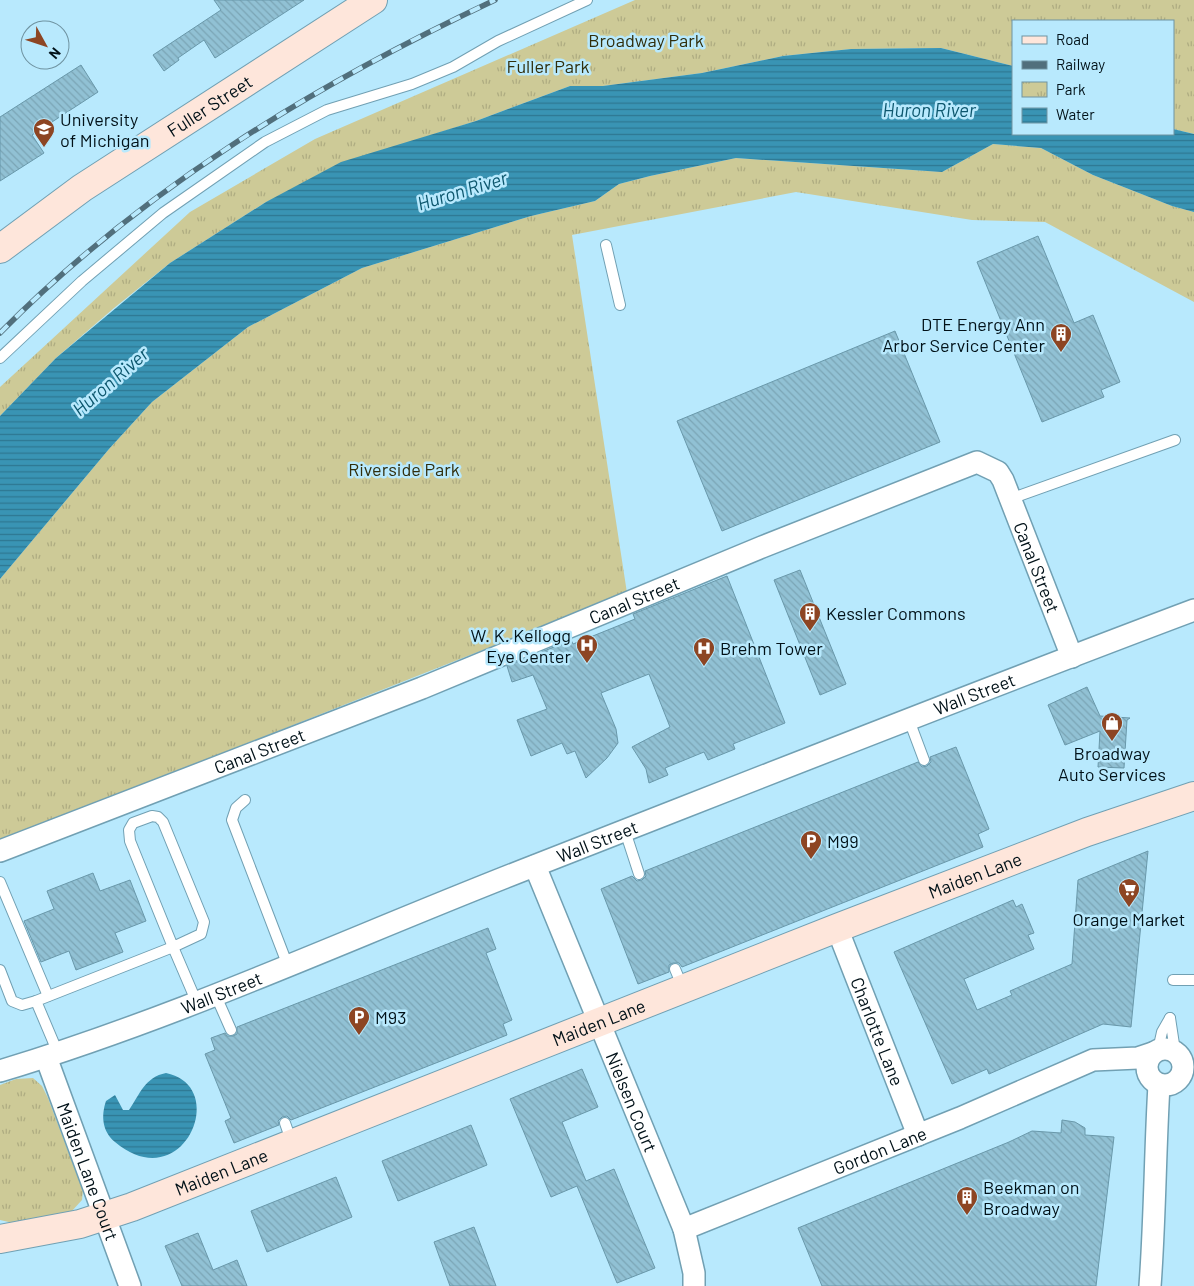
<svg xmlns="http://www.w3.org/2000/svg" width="1194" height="1286" viewBox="0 0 1194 1286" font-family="Barlow,sans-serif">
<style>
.park{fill:url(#park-tufts)}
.water{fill:url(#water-rules)}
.building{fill:url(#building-back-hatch);stroke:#6998aa}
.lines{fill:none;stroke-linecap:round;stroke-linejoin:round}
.service-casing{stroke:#71a0b3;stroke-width:12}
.minor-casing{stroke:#71a0b3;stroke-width:24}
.secondary-casing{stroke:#71a0b3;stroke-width:30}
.service{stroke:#fff;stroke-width:10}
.minor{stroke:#fff;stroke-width:21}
.secondary{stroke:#fee6db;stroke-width:28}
.rail-casing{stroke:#516f7c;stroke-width:5.5}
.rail{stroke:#b8e9fd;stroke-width:4;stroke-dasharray:11;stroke-linecap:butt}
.labels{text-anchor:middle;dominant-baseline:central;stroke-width:5;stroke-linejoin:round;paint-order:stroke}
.park-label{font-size:18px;fill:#312e0c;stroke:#b8e9fd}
.street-label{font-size:18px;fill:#011118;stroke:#b8e9fd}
.poi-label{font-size:18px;fill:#011118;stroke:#b8e9fd;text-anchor:start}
.water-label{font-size:19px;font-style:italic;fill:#0d576e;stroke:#b8e9fd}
</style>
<defs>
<pattern id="park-tufts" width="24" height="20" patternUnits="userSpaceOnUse" patternTransform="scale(1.25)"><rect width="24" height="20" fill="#cdca97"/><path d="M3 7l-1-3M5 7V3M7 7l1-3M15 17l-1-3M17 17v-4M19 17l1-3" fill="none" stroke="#aeac81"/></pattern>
<pattern id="water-rules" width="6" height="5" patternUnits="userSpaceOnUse" patternTransform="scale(1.25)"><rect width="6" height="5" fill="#3994b4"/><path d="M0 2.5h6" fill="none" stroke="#2e7791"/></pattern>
<pattern id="building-back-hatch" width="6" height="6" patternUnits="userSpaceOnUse" patternTransform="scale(1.25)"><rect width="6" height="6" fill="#91c1d4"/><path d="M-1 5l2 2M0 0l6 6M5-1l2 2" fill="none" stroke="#7ba5b5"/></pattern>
</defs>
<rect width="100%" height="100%" fill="#b8e9fd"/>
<g class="park">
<polygon points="635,0 1194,0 1194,134 1173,129 1173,21 1013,21 1013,66 941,48 851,49 783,56 702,73 603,86 570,86 476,121 425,137 266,202 170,263 114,308 56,358 0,416 0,387 190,212 315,139"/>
<polygon points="993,144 1041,148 1093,175 1172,206 1194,212 1194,302 1045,222 972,220 796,192 572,235 627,593 0,841 0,579 109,449 152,402 248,327 362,268 531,216 595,201 619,184 650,176 736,158 942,172"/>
<polygon points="33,1078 42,1086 48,1098 83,1191 82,1200 71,1212 13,1223 0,1220 0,1085 16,1079"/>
</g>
<g class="water">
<polygon points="941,48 1013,66 1013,134 1173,134 1173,129 1194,134 1194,212 1172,206 1093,175 1041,148 993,144 942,172 736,158 650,176 619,184 595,201 531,216 362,268 248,327 152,402 109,449 0,579 0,416 56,358 170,263 266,202 341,162 476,121 570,86 603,86 702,73 783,56 851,49"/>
<path d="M166 1073C231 1086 183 1199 115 1142 102 1131 101 1116 106 1101L115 1095 123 1110H129C140 1094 145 1077 166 1073Z"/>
</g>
<g class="building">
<polygon points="214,0 304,0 215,58 204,40 178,58 179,60 164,71 153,55 221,10"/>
<polygon points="81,65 98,92 32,135 44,153 0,181 0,117"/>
<polygon points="1038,236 1074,323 1093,315 1120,382 1101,390 1104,397 1042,422 977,262"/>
<polygon points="895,331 940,442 722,531 677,421"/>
<polygon points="800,570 846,684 820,695 774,580"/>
<polygon points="727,576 785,723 733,744 735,749 708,760 704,752 665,768 668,775 649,783 646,769 632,747 670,727 649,674 601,693 616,729 618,743 607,758 586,778 575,751 567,754 562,743 531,756 517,720 547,709 533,675 512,682 507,666 571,640 573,644 635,619 633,614"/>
<polygon points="1087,687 1100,716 1130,718 1127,720 1124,768 1098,767 1100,731 1065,745 1048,705"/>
<polygon points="956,747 989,829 978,834 983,847 682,967 679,963 673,963 669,965 669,972 638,984 601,889 632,876 637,881 642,880 646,876 645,871 918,762 922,767 927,766 931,762 930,757"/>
<polygon points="1148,851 1131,1027 1103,1024 989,1074 987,1069 952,1084 894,952 1013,900 1016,907 1022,904 1034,933 1028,935 1034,949 964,979 977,1010 1012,995 1010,991 1072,964 1078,880"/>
<polygon points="93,873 100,891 130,880 146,921 115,933 123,952 76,970 69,951 41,962 24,921 54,909 47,891"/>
<polygon points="488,928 496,949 486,953 512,1020 503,1024 507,1035 291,1120 287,1116 282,1117 278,1121 279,1125 234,1143 225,1121 231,1118 205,1054 215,1050 211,1038 225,1033 227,1036 233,1036 237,1034 237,1027"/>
<polygon points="582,1069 598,1107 562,1122 586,1181 614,1169 655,1268 617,1283 577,1186 551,1197 510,1099"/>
<polygon points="1062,1120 1075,1122 1085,1128 1085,1135 1114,1137 1096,1286 822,1286 798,1228 1009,1142 1032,1131 1061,1133"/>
<polygon points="471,1125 487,1165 398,1201 382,1161"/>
<polygon points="336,1177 352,1217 267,1252 251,1211"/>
<polygon points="474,1227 496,1286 450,1286 434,1242"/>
<polygon points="198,1233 213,1270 237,1260 247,1286 182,1286 165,1246"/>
</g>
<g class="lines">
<g class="service-casing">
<g id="service">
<polyline points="606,245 620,305"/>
<polyline points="0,358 82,281 163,213 265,142 327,110 412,84 453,67 498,41 587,0"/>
<polyline points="1010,499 1175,440"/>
<polyline points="909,720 924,760"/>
<polyline points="245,800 236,808 232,820 288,966"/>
<polygon points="152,816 158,817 163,822 204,922 201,934 173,947 130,841 129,830 133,823"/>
<polyline points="625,831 639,874"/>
<polyline points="0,882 48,996"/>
<polyline points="675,969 683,988"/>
<polyline points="0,970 12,1001 22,1005 36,1001"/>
<polyline points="1173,980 1194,980"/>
<polyline points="216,996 231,1030"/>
<polyline points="1170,1018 1175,1051"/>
<polyline points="1158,1050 1162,1032 1170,1018"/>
<polyline points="58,1053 36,1001 173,947 197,1003"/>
<polyline points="285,1123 292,1143"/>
</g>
</g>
<g class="minor-casing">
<g id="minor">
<path id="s1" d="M0 851 422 688 762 547 977 462 998 472 1003 480 1072 657"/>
<path id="s2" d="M535 866 684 1229 694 1273V1286"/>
<path id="s3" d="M837 928 918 1135"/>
<circle cx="1165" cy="1067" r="18"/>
<path id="s4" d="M46 1057 130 1286"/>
<path id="s5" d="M0 1071C183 1016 356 935 534 866 754 780 973 693 1194 610"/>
<path id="s6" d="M684 1229 960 1118 1093 1060 1138 1058 1153 1053"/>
<path d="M1150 1286C1155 1219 1155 1152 1159 1085"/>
</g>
</g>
<g class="secondary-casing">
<g id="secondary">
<path id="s7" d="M0 249 82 188 373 0"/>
<path id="s8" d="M0 1239 80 1224 132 1207 837 928 1087 832 1194 796"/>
</g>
</g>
<use href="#service" class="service"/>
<use href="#minor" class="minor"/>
<use href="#secondary" class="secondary"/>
<g class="rail-casing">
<path id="rail" d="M0 333C141 190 314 85 495 0"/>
</g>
<use href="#rail" class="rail"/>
</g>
<defs>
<g id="university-pin" transform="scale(1.125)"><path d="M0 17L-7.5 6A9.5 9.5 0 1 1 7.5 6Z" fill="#8d4523" stroke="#b8e9fd"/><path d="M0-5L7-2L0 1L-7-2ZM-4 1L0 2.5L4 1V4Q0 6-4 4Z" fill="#fff"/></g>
<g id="building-pin" transform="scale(1.125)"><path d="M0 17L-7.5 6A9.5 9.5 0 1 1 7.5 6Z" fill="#8d4523" stroke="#b8e9fd"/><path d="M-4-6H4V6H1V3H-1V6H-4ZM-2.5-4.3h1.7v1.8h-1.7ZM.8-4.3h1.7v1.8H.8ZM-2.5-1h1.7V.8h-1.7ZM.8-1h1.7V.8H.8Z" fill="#fff"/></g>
<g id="hospital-pin" transform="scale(1.125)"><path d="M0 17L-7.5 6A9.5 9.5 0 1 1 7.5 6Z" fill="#8d4523" stroke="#b8e9fd"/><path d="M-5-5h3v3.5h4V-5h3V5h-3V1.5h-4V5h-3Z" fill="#fff"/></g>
<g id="shop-pin" transform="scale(1.125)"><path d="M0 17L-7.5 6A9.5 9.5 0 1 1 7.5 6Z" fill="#8d4523" stroke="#b8e9fd"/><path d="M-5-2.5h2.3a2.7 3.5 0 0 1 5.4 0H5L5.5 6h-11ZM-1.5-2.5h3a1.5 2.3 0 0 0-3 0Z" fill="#fff"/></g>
<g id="parking-pin" transform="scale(1.125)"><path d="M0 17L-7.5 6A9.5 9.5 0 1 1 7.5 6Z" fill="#8d4523" stroke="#b8e9fd"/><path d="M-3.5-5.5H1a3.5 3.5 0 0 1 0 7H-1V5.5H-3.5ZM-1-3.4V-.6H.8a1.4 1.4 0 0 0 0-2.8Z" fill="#fff"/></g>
<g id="supermarket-pin" transform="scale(1.125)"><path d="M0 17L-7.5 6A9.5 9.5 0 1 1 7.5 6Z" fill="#8d4523" stroke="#b8e9fd"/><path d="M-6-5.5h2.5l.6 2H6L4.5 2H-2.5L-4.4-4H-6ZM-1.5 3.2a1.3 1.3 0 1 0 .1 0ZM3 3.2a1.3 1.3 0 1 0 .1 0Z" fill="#fff"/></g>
</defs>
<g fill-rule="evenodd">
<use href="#university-pin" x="44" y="129"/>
<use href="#building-pin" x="1061" y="334"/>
<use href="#building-pin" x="810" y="613"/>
<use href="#hospital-pin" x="587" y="645"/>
<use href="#hospital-pin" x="704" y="648"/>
<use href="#shop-pin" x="1112" y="723"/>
<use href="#parking-pin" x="811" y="841"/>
<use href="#supermarket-pin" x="1129" y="889"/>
<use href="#parking-pin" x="359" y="1017"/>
<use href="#building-pin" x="967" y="1197"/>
</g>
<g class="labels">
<g class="park-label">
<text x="646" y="40">Broadway Park</text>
<text x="548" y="66">Fuller Park</text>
<text x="404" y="469">Riverside Park</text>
</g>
<g class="street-label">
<text stroke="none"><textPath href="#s7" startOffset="254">Fuller Street</textPath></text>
<text stroke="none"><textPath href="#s1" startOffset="1178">Canal Street</textPath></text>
<text stroke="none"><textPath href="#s1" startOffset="682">Canal Street</textPath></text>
<text stroke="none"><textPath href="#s5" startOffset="1045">Wall Street</textPath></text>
<text stroke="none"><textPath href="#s1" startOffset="278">Canal Street</textPath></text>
<text stroke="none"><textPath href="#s5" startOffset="640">Wall Street</textPath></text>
<text stroke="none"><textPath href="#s8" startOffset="1042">Maiden Lane</textPath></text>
<text stroke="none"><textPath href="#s5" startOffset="235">Wall Street</textPath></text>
<text stroke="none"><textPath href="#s8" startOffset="638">Maiden Lane</textPath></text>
<text stroke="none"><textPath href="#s3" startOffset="111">Charlotte Lane</textPath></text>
<text stroke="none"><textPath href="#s2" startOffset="255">Nielsen Court</textPath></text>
<text stroke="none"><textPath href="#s6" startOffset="211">Gordon Lane</textPath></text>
<text stroke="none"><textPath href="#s4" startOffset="122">Maiden Lane Court</textPath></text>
<text stroke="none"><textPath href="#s8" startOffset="232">Maiden Lane</textPath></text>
</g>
<g class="poi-label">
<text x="60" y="119">University<tspan x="60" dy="21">of Michigan</tspan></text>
<text x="1045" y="324" text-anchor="end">DTE Energy Ann<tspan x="1045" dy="21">Arbor Service Center</tspan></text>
<text x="826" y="613">Kessler Commons</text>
<text x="571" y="635" text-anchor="end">W. K. Kellogg<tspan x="571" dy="21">Eye Center</tspan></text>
<text x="720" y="648">Brehm Tower</text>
<text x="1112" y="753" text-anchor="middle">Broadway<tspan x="1112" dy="21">Auto Services</tspan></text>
<text x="827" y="841">M99</text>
<text x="1129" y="919" text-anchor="middle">Orange Market</text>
<text x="375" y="1017">M93</text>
<text x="983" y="1187">Beekman on<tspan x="983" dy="21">Broadway</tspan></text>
</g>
<g class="water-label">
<text x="929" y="109">Huron River</text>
<text transform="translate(462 190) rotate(-17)">Huron River</text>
<text transform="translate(110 381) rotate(-41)">Huron River</text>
</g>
</g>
<rect x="1012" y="20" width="162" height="115" fill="#b8e9fd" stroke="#6f93a1"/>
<rect x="1022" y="36" width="25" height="8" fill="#fee6db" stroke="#6f93a1"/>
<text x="1056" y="45" font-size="15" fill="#011118">Road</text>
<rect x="1022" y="61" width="25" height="8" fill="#516f7c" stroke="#6f93a1"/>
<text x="1056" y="70" font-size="15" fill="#011118">Railway</text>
<rect x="1022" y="82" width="25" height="15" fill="url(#park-tufts)" stroke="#6f93a1"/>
<text x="1056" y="95" font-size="15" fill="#011118">Park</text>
<rect x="1022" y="108" width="25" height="15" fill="url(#water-rules)" stroke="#6f93a1"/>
<text x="1056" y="120" font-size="15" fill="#011118">Water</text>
<g transform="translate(45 45) rotate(130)"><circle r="24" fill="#b8e9fd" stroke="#6f93a1"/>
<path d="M0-4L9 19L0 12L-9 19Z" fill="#8d4523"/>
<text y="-8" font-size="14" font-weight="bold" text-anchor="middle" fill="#011118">N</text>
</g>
</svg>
